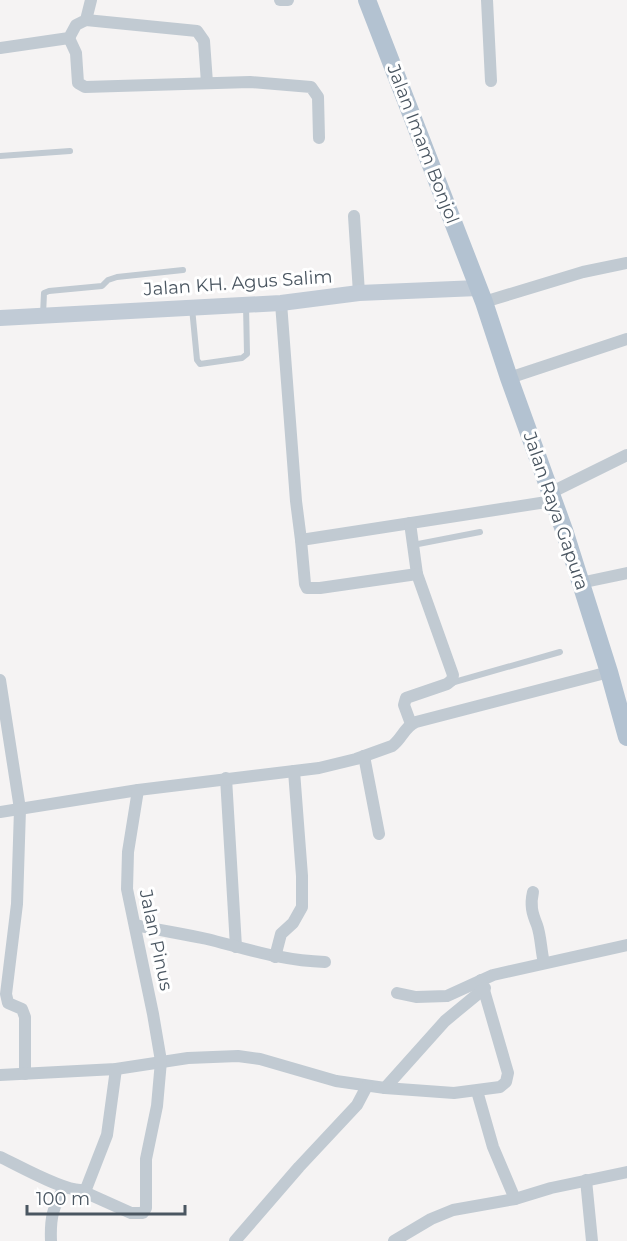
<svg xmlns="http://www.w3.org/2000/svg" width="627" height="1241" viewBox="0 0 627 1241" font-family="Montserrat,sans-serif">
<style>
.lines{fill:none;stroke-linecap:round;stroke-linejoin:round}
.lane{stroke:#c1cad2;stroke-width:6}
.street{stroke:#c1cad2;stroke-width:12}
.secondary{stroke:#c1cbd6;stroke-width:16}
.primary{stroke:#b3c2d1;stroke-width:18}
.labels{text-anchor:middle;dominant-baseline:central;stroke-width:6;stroke-linejoin:round;paint-order:stroke}
.street-label{font-size:18px;fill:#4a5661;stroke:#fff}
</style>
<rect width="100%" height="100%" fill="#f5f3f3"/>
<g class="lines">
<g class="lane">
<polyline points="0,156 70,151"/>
<polyline points="192,308 197,360 200,364 242,358 247,354 246,305"/>
<polyline points="43,315 44,293 49,291 102,286 108,280 117,277 183,270"/>
<polyline points="413,545 480,532"/>
<polyline points="451,683 560,652"/>
</g>
<g class="street">
<polyline points="280,0 288,0"/>
<polyline points="487,0 491,81"/>
<polyline points="86,20 197,31 204,41 207,83"/>
<polyline points="69,38 76,53 78,83 85,87 250,82 311,87 318,97 319,138"/>
<polyline points="0,48 69,38 76,25 86,20 91,0"/>
<polyline points="354,216 359,293"/>
<polyline points="484,302 583,272 627,263"/>
<polyline points="281,303 296,501 301,540 553,501"/>
<polyline points="509,378 627,339"/>
<polyline points="550,493 627,455"/>
<polyline points="410,523 417,574"/>
<polyline points="301,540 305,584 307,588 320,588 417,574 453,675 452,680 447,684 406,698 404,705 411,724"/>
<polyline points="580,583 627,573"/>
<polyline points="0,680 20,809 17,904 6,994 8,1003 22,1009 25,1017 25,1074"/>
<polyline points="364,756 379,834"/>
<polyline points="226,778 236,947"/>
<path d="M0 812 138 790 319 768 356 759 392 746C402 739 404 727 416 722L609 672"/>
<path d="M533 892C530 905 532 913 537 925 541 936 541 951 544 963"/>
<path d="M135 925C159 930 183 934 207 939 247 949 284 961 325 962"/>
<polyline points="275,957 281,934 293,923 302,907 302,876 294,771"/>
<polyline points="397,993 416,997 447,996 493,975 627,945"/>
<polyline points="0,1075 116,1069 188,1058 238,1056 260,1059 336,1081 385,1088 454,1093 500,1087 506,1082 508,1073 481,980"/>
<polyline points="385,1088 445,1021 485,988"/>
<polyline points="477,1091 493,1147 515,1199"/>
<path d="M0 1157C16 1164 71 1196 86 1189L107 1135 116 1069"/>
<polyline points="586,1180 592,1241"/>
<polyline points="82,1191 131,1213 143,1213 146,1208 146,1159 157,1106 161,1061 153,1014 127,889 128,852 138,790"/>
<path d="M51 1241C50 1217 53 1208 64 1187"/>
<polyline points="235,1241 299,1167 357,1105 367,1086"/>
<polyline points="394,1241 431,1219 453,1210 515,1199 551,1188 627,1172"/>
</g>
<polyline class="secondary" points="0,318 281,303 359,293 478,288"/>
<polyline class="primary" points="367,0 484,302 509,378 564,530 609,672 627,737"/>
</g>
<g class="labels">
<g class="street-label">
<text transform="translate(423 144) rotate(69)">Jalan Imam Bonjol</text>
<text transform="translate(238 283) rotate(-4)">Jalan KH. Agus Salim</text>
<text transform="translate(556 511) rotate(71)">Jalan Raya Gapura</text>
<text transform="translate(156 940) rotate(78)">Jalan Pinus</text>
</g>
</g>
<path d="M27 1205v9h158v-9" fill="none" stroke="#4a5661" stroke-width="3"/>
<text x="36" y="1205" font-size="18" fill="#4a5661" stroke="#ffffff" stroke-width="4.5" paint-order="stroke">100 m</text>
</svg>
